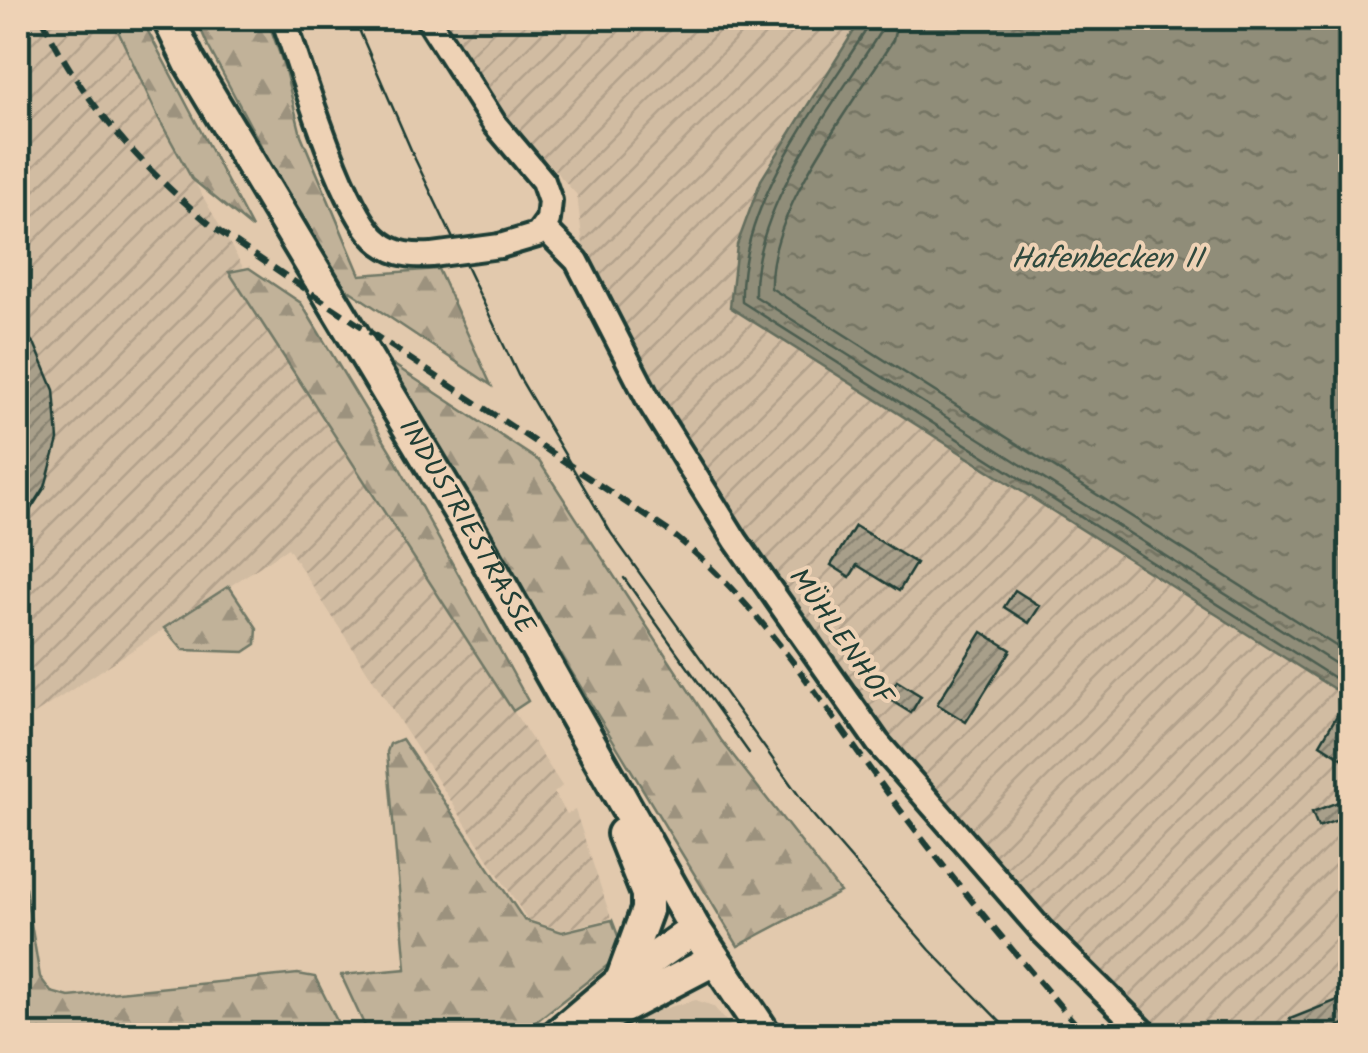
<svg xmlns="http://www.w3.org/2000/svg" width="1368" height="1053" viewBox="0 0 1368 1053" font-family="Kalam,sans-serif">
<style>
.built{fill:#d1bca2}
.industrial{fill:url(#industrial-furrows)}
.forest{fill:url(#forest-firs);stroke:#707866;stroke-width:2.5}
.water{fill:url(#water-ripples);stroke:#636d5d;stroke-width:2.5}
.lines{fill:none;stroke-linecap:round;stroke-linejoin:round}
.shore{stroke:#4c5d50;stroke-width:2.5}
.building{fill:url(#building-hatch);stroke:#1f3d34;stroke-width:2.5}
.minor-casing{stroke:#1f3d34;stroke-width:30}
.major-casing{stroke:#1f3d34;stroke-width:38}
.minor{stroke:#eed2b5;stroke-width:22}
.major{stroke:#eed2b5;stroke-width:30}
.tram{stroke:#1f3d34;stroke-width:2.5}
.rail{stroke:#1f3d34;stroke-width:6;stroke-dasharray:15 8;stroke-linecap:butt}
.minor-bridge-casing{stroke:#1f3d34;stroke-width:30;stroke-linecap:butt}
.minor-bridge{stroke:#eed2b5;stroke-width:22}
.labels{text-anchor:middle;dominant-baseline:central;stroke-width:8;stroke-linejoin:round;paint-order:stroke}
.street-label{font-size:28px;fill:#1f3d34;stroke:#eed2b5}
.water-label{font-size:30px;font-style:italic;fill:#30493e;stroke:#eed2b5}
</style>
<defs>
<pattern id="industrial-furrows" width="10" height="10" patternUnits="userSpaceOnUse" patternTransform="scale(2.5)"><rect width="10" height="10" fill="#d1bca2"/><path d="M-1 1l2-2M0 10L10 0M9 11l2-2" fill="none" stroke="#b3a28c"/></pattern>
<pattern id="forest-firs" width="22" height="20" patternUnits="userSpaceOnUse" patternTransform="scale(2.5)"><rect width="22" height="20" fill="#c1b299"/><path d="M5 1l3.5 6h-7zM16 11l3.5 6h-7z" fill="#9c927e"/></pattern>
<pattern id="water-ripples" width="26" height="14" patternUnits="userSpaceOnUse" patternTransform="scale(2.5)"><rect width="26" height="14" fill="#908d79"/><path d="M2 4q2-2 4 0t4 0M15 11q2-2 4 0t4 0" fill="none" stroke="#757464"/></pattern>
<pattern id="building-hatch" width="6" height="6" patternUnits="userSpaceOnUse" patternTransform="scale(2.5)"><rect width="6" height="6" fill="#a89f8a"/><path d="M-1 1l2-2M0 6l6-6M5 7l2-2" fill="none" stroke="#888372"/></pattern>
</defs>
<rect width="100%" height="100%" fill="#e2c9ad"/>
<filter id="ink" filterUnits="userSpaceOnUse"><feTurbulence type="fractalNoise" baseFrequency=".01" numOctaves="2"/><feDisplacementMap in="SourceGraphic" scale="20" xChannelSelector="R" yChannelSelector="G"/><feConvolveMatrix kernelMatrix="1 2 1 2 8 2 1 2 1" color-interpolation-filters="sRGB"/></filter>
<g filter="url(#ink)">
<polygon class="built" points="696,1000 713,1006 738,1035 605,1035 651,1012"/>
<g class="industrial">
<polygon points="18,18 112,18 159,119 244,269 229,273 562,786 554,793 567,814 575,810 611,918 562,930 527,919 288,548 18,725"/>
<polygon points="442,18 862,18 761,180 737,245 730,306 1350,699 1350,1035 1165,1035 1072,948 894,743 815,640 744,533 646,366 583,245 577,195 473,79"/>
</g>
<g class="forest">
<polygon points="112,18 141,18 252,228 192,179 159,119"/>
<polygon points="196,18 267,18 284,66 301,135 360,275 438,269 491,385 332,279 208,46"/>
<polygon points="249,268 301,303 391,452 528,701 513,711 229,272"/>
<polygon points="379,355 539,461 721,740 840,892 738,946"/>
<polygon points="229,586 257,628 256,644 244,652 183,650 164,628"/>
<polygon points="402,739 524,920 562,932 612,920 620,941 608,965 519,1035 369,1035 341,975 406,969 387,752 390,744"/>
<polygon points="18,846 40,977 51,992 69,997 298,974 315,977 344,1035 18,1035"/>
</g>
<polygon class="water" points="862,18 1350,18 1350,699 730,307 737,245 761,180"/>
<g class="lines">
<g class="shore">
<path d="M870 18 868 27C818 107 738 204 742 302L1350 688"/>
<path d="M883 18 880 32C834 106 752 207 755 296L1350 673"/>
<path d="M898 18 893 40C852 106 768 210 771 288L1350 655"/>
</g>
</g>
<g class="building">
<polygon points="18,326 35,345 54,390 58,440 45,487 18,529"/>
<polygon points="855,526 916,563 899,591 857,565 850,577 831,565"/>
<polygon points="1015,590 1040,606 1029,623 1004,607"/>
<polygon points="982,632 1011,650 966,722 937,704"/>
<polygon points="897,681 921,696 911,713 887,698"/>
<polygon points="1350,693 1350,763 1320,744"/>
<polygon points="1343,800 1349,816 1318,827 1312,812"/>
<polygon points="1350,995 1350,1022 1331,1029 1334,1036 1297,1036 1290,1019"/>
</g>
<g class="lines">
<g class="minor-casing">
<g id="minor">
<path d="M283 18C301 67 343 216 381 243 397 255 413 256 432 255"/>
<polyline points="427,18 494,123 543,181 550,201 548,220 537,235 500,246"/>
<polyline points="544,228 577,261 650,403 736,541 878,743 1042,931 1148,1036"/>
</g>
</g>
<g class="major-casing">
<g id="major">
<path id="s1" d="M168 18 190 63 463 518 695 929 766 1036"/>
<polyline points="621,981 647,910 647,894 623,834"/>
<polyline points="582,1029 714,960"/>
<polyline points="556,1036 621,981 695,929"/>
</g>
</g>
<use href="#minor" class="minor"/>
<use href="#major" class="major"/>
<g class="tram">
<polyline points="354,18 415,159 518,375 611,533 812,814 930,950 1014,1036"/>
<polyline points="624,578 749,753"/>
</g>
<path class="rail" d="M42 18C82 103 145 171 217 230L667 530C761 602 822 705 892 799 953 881 1019 958 1086 1036"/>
<g class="minor-bridge-casing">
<polyline id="minor-bridge" points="432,255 500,246"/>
</g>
<use href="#minor-bridge" class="minor-bridge"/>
</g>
</g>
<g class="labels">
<g class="street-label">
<text stroke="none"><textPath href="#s1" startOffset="590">INDUSTRIESTRASSE</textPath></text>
<text transform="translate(840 637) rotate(55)">MÜHLENHOF</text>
</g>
<g class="water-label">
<text x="1107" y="260">Hafenbecken II</text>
</g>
</g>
<rect width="1368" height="1053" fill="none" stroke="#eed2b5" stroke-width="60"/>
<rect x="30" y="30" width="1308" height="993" fill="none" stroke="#1f3d34" stroke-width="4" filter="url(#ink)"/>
</svg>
